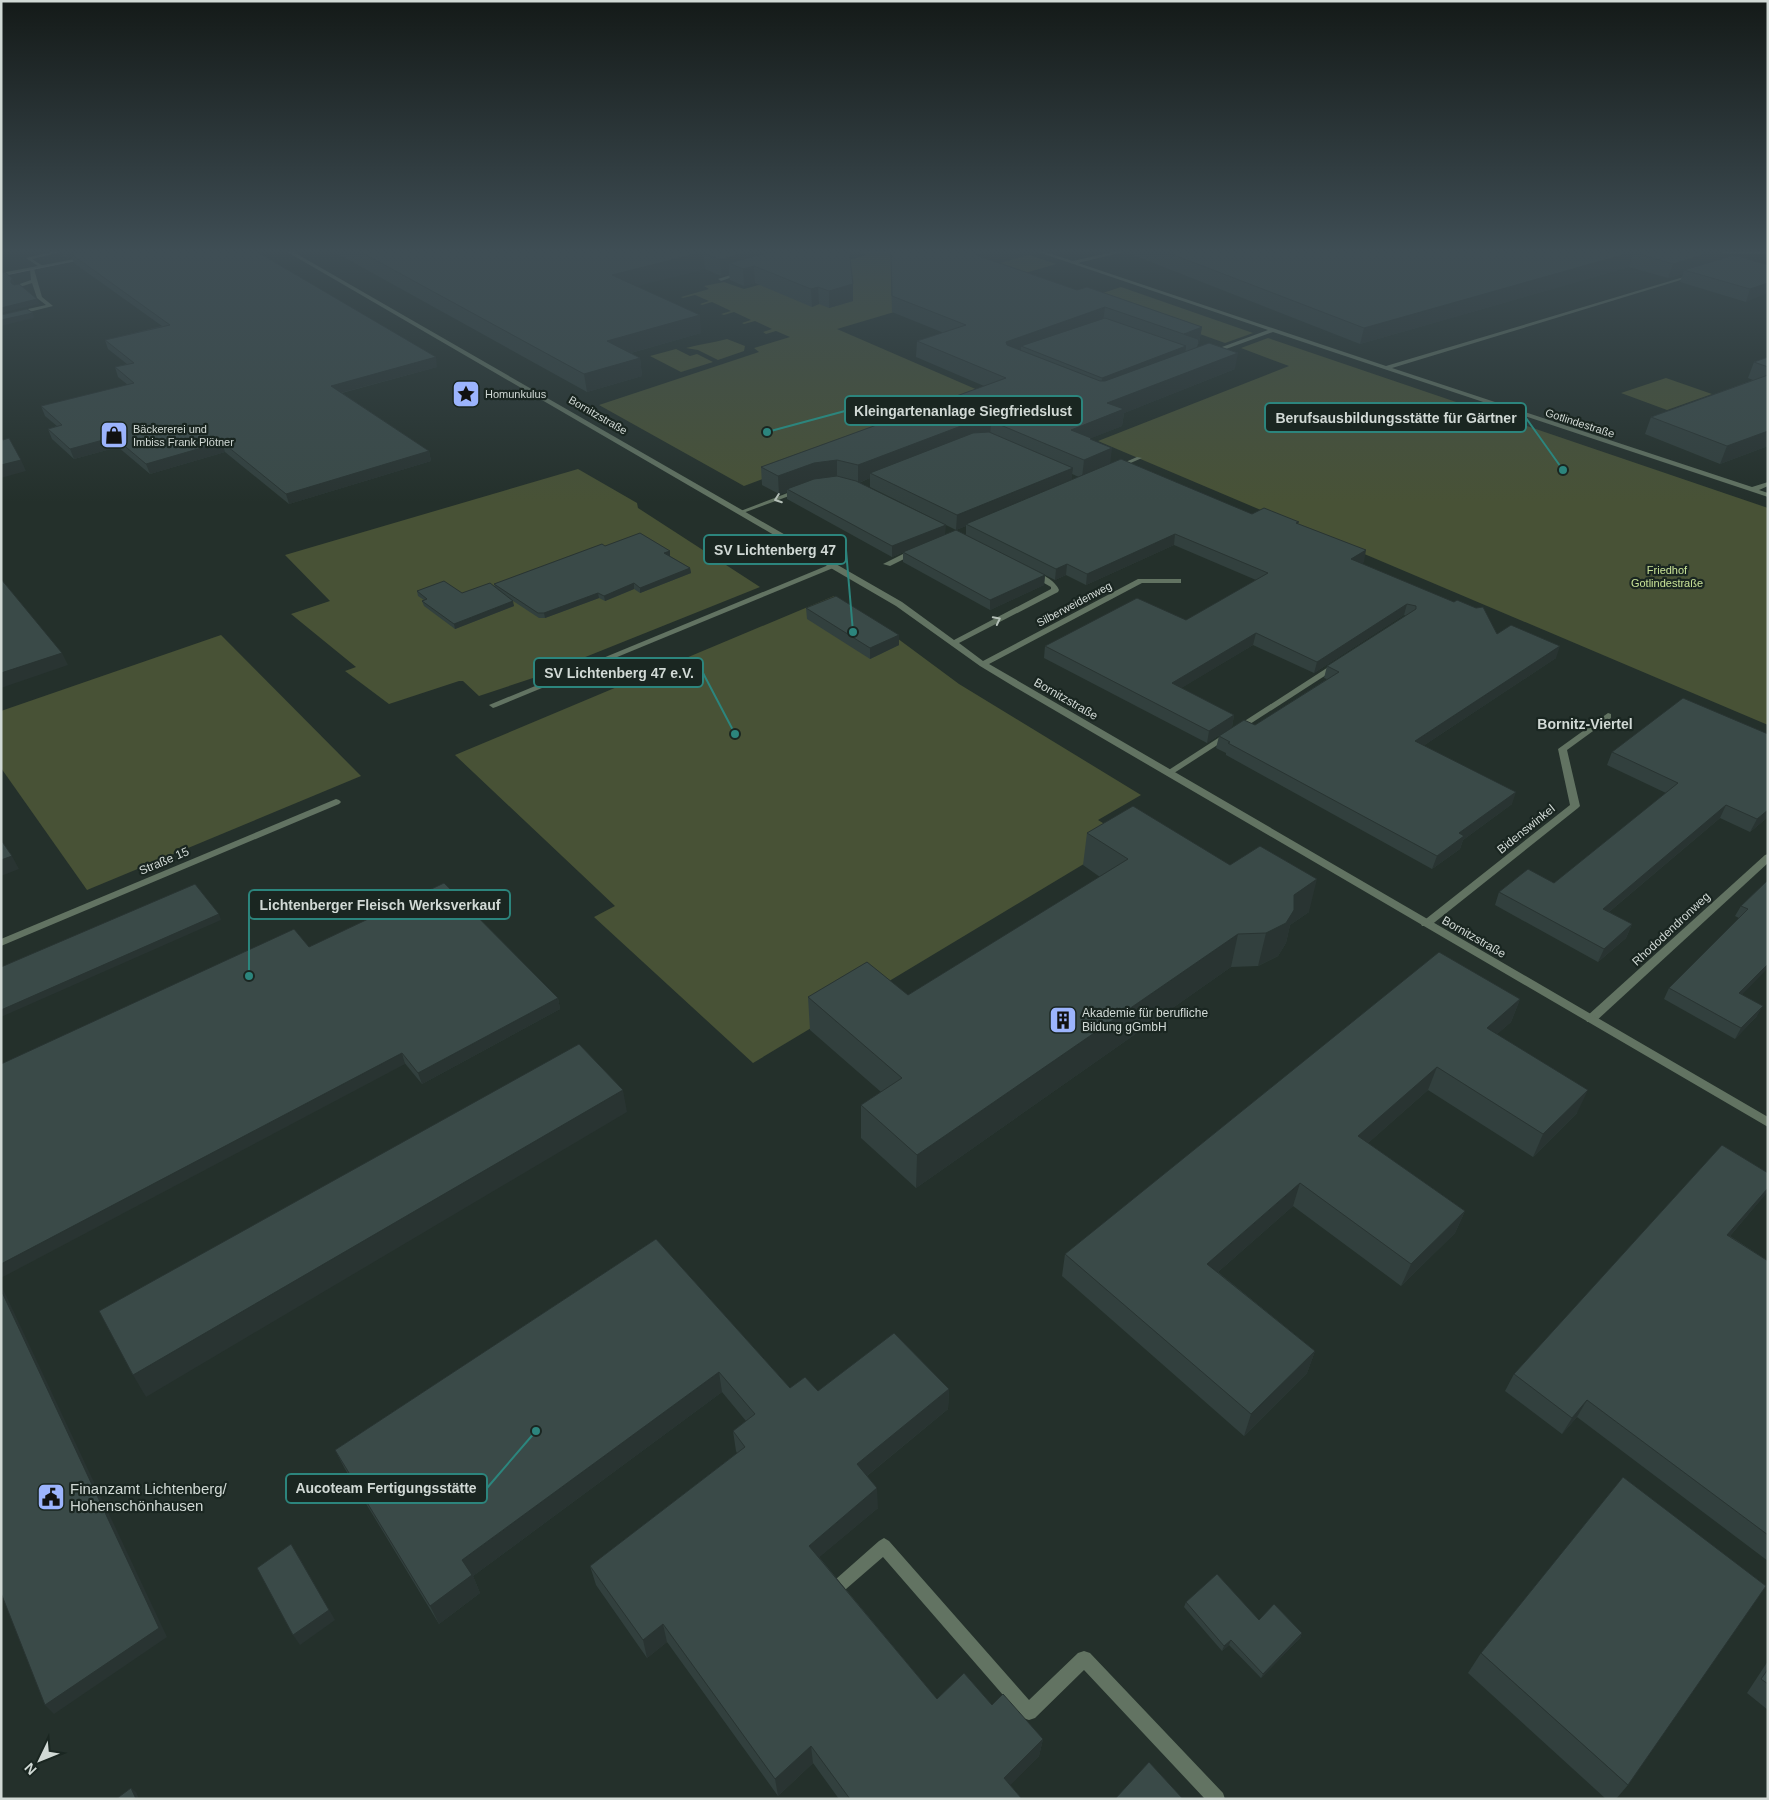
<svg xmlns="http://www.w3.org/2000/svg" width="1769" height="1800" viewBox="0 0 1769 1800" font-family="Helvetica,sans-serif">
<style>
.green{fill:#485236}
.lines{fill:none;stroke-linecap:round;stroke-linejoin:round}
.service{fill:#627362;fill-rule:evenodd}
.minor{fill:#627362;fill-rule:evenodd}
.tertiary{fill:#627362;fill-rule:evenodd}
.tram{stroke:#76807c;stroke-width:1}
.wall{fill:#32403e;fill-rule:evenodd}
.shaded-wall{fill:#293432}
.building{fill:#3a4a48;stroke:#293432}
.oneway{stroke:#b5c0b8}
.labels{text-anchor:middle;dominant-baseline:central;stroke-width:4.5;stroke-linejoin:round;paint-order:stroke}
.far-poi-label{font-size:11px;fill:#d1d9d5;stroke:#1a2621;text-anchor:start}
.far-street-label{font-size:11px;fill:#d1d9d5;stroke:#1a2621}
.far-park-label{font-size:11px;fill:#c8e297;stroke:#1a2621}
.street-label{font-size:12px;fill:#d1d9d5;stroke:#1a2621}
.poi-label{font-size:12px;fill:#d1d9d5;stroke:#1a2621;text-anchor:start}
.neighbourhood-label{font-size:14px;font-weight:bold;fill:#d1d9d5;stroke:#1a2621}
.near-poi-label{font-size:15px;fill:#d1d9d5;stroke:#1a2621;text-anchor:start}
.leader{fill:none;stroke:#2c857d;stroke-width:2}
.callout-dot{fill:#2c857d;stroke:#1a2621;stroke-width:2}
.callout{fill:#1a2621;stroke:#2c857d;stroke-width:2}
.callout-label{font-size:14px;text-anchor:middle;font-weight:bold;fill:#d1d9d5}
</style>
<rect width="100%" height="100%" fill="#24302b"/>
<g class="green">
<polygon points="863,250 1014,250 1056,264 837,329 987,394 744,486 599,405 759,352 754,348 790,337 776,331 766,334 763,332 772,329 755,321 744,324 742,323 751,320 734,312 724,315 721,314 731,311 712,302 702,305 700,304 709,301 695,295 683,298 681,297 709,289 704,286 724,282 744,289 867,255 858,251"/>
<polygon points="1121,287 1253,333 1225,343 1094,296"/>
<polygon points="1268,338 1768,508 1768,725 1098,441 1289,366 1241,348"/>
<path d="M727 339 745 346 744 351 718 360 698 350 686 348C700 344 713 343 727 339Z"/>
<polygon points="676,349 690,356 697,354 713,362 681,372 650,356"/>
<polygon points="1666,378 1712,394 1667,410 1621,393"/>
<polygon points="578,469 637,503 638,508 760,587 533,678 479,696 463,681 459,681 389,704 345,671 356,667 291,614 330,601 285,555"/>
<polygon points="834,596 878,624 959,684 1141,795 1098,820 1127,838 753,1063 594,917 615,906 455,755"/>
<polygon points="221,635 361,776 87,890 1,768 1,711"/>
</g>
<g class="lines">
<g class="service">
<polygon points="60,250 70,250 32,259 43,266 41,268 26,258"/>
<polygon points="30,268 34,269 42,297 53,306 1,319 1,315 46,305 37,298 32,283 17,288 14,286 31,280"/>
<polygon points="798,489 801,491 800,492 743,513 738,512"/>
<polygon points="831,564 834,564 838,566 496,707 493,708 489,705"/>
<polygon points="1333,664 1339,664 1340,666 1171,775 1168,776 1164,773"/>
<polygon points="1608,713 1611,714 1611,718 1567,750 1580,806 1578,808 1430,926 1422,926 1421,924 1422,922 1570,805 1558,749"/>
<polygon points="336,799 339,800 341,802 339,804 1,946 1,939"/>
<polygon points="1768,854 1768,863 1595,1022 1587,1022 1586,1019 1587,1016 1765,855"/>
<polygon points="884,1538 889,1541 1029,1700 1078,1653 1084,1651 1090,1653 1223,1793 1225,1799 1205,1799 1084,1670 1035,1718 1029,1720 1023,1718 883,1557 846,1589 841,1592 836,1589 833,1584 836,1579 879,1541"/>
</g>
<g class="minor">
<path d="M284 250H290L902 602 954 640 1051 589V587L1030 575V571C1039 571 1056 581 1059 590L1058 592 959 643 983 661 1138 579H1181V583H1142L989 664 1768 1117V1127L1013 686 980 666 896 606Z"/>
<polygon points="1032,250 1039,250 1073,261 1122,250 1131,250 1078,263 1386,366 1697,273 1697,275 1392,368 1752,487 1768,482 1768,486 1759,490 1768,493 1768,497 1273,332 1215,353 1211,353 1211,351 1268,330"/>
<polygon points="740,272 744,273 721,281 718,279"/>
<polygon points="1137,457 1142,458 1119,468 1114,467"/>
<polygon points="911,550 918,552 890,566 883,564"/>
</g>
<g class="tertiary">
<polygon points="1710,250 1768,252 1768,254 1730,254"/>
<polygon points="85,257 87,259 1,276 1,273"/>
</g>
<polyline class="tram" points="1,276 87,258"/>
</g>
<g class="wall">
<polygon points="61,250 254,250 437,367 342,393 429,451 431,461 289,504 225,452 150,474 118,447 74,459 52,439 48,429 57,426 45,416 41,406 128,385 118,377 115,367 127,364 108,349 105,340 162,326 74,263 72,257 67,258 62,254"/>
<polygon points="331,250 849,250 853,301 829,308 819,304 812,307 755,283 744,286 730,280 729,274 721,276 705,269 636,286 701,333 631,353 640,358 642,376 587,392"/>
<path d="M890 250H1037L1036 253 1000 263 1077 290 1202 327 1199 343 1198 344 1197 347 1235 369 1124 413 1122 426 1091 438V440L1111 464 1252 514 1298 524 1364 562 1361 563 1497 634 1556 658 1423 746 1512 804 1463 840 1460 849 1432 869 1226 755V753L1216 748 1219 736 1255 725 1327 679 1324 678 1327 666 1406 616 1404 615 1314 673 1253 645 1181 688 1234 715 1232 727 1207 743 1044 658 1045 646 1186 620 1256 580 1174 545 1086 585 1066 575 1055 580 1045 575 1044 585 990 610 903 562V552L926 543 892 557 787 499V492L779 494 762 485 761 467 984 386 916 357 917 341 944 333 892 312ZM1072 474 1079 477 1071 480ZM870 478V487L956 530 966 526V535H945L859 483Z"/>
<polygon points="1129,250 1723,250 1719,260 1768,265 1746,302 1680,282 1683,274 1668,278 1629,267 1360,344 1128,253"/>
<polygon points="1768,357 1768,446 1720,464 1645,434 1651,417 1753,380 1748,378 1754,362"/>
<polygon points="605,546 670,551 670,556 690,568 691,573 640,593 634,589 605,601 599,598 545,618 539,618 510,599 514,606 455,629 424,606 422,601 424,600 418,596 417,591 462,593 495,587 494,584"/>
<polygon points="806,608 899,645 870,659 807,619"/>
<polygon points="1612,752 1768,817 1750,832 1720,818 1609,912 1632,924 1626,938 1598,962 1495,905 1499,892 1554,883 1666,793 1607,765"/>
<polygon points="1087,833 1230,865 1309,912 1290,925 1286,943 1278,956 1258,966 1231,967 916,1188 861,1138 861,1105 881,1092 810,1030 808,997 908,995 1100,877 1083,865"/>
<polygon points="1768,880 1742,994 1757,1016 1735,1039 1664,999 1669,988 1739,918 1735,916 1741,906"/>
<polygon points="309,947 558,998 560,1009 422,1084"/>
<polygon points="1520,999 1511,1022 1497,1034 1577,1113 1533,1157 1428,1090 1368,1143 1465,1211 1455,1233 1401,1286 1293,1206 1218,1272 1315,1351 1307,1373 1244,1436 1062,1276 1065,1254"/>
<polygon points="1768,1173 1768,1191 1730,1236 1768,1261 1768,1561 1577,1417 1562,1434 1505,1391 1514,1374"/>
<polygon points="656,1239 790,1388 818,1391 949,1389 948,1409 867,1476 878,1508 819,1557 937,1699 992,1705 1043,1739 1039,1756 1010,1785 1022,1799 839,1799 813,1763 778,1796 667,1642 647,1658 596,1585 590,1566 737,1453 736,1451 733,1431 746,1421 722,1392 473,1576 480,1593 439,1624 345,1469 335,1450"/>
<polygon points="1186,1602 1259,1620 1302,1633 1300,1638 1261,1678 1229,1645 1222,1651 1184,1607"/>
<polygon points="1481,1653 1628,1785 1616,1799 1606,1799 1468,1673"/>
<polygon points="1768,1661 1768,1710 1747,1693"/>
</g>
<g class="shaded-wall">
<polygon points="65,250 105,250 71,254 72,257 67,258"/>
<polygon points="754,250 814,250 754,267 755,283 744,286 743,269 729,263 729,274 721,276 720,260"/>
<polygon points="993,250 1037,250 1036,253 976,269 976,255"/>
<polygon points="1718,250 1723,250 1718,263 1684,270 1683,274 1668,278 1673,264"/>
<polygon points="703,252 705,269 614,292 612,275"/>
<polygon points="1633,252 1629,267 1360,344 1364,328"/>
<polygon points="13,279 15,284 12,285 11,280"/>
<polygon points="1768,283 1768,293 1746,302 1750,289"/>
<polygon points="853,284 853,301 829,308 829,291"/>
<polygon points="818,287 819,304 812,307 811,289"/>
<polygon points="37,299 39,304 1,313 1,308"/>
<polygon points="1105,307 1103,322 1021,346 1021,353 1005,358 1006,342"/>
<polygon points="33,313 34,318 1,326 1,320"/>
<polygon points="700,315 701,333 609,359 607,341"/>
<polygon points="1202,327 1199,343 1198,344 1198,339 1184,334"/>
<polygon points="1186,346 1185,359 1101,391 1102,378"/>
<polygon points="1238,353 1235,369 1124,413 1122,426 1069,447 1071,430 1107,403"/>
<polygon points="436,357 437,367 333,395 331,386"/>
<polygon points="640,358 642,376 587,392 584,374"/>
<polygon points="991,421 990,438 870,473 870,478 858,483 858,465 969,423"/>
<polygon points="1768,431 1768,446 1720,464 1727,446"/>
<polygon points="114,437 118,447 74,459 70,449"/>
<polygon points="222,442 225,452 150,474 146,464"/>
<polygon points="1112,448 1110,466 1082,478 1084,460"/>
<polygon points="429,451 431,461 289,504 286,494"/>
<polygon points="21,460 26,471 1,478 1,465"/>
<polygon points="837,460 837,478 787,489 787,492 779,494 778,476 814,463"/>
<polygon points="1073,468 1071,482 966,524 966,526 956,530 957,515"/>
<polygon points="946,525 945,535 892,557 892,546"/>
<polygon points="1175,534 1174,545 1086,585 1087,574"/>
<polygon points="1366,550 1364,562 1348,571 1351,559"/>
<polygon points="670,551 670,556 664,553"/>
<polygon points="1067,564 1066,575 1055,580 1056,569"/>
<polygon points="690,568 691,573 640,593 640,588"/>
<polygon points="1045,575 1044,585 990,610 990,600"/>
<polygon points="634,583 634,589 605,601 604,596"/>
<polygon points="598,593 599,598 545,618 544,613"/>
<polygon points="513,601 514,606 455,629 454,624"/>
<polygon points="1407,604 1404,615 1314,673 1317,662"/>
<polygon points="1256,633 1253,645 1170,695 1172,683"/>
<polygon points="899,635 899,645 870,659 870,648"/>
<polygon points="1560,646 1556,658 1411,754 1415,741"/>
<polygon points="62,653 68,665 1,688 1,673"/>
<polygon points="1234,715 1232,727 1207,743 1209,731"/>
<polygon points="1516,792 1512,804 1463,840 1460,849 1432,869 1437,856 1459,833"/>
<polygon points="1726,805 1720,818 1597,922 1603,909"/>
<polygon points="1768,810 1768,817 1750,832 1757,819"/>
<polygon points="12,856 19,869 1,876 1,860"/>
<polygon points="1317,879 1309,912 1290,925 1286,943 1278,956 1258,966 1266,933 1294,895"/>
<polygon points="219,914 221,920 1,1017 1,1010"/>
<polygon points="1632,924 1626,938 1598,962 1604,949"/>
<polygon points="1238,934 1231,967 916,1188 917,1155"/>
<polygon points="1768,964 1768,968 1733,1004 1739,993"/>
<polygon points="558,998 560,1009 422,1084 418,1073"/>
<polygon points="1520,999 1511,1022 1478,1051 1487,1028"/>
<polygon points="1763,1006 1757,1016 1735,1039 1741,1028"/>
<polygon points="402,1053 405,1064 1,1278 1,1264"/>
<polygon points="1437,1067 1428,1090 1350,1159 1358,1136"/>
<polygon points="623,1090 627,1112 146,1397 133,1375"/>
<polygon points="1588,1090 1577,1113 1533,1157 1543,1134"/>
<polygon points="1300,1183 1293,1206 1202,1286 1207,1264"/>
<polygon points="1768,1188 1768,1191 1765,1195 1716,1252 1727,1235"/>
<polygon points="1465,1211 1455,1233 1401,1286 1411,1264"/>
<polygon points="1,1285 167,1637 54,1714 45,1705"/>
<polygon points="1315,1351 1307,1373 1244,1436 1251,1414"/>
<polygon points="719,1372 722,1392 473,1576 480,1593 439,1624 430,1606 462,1560"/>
<polygon points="949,1389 948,1409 857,1484 857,1464"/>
<polygon points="1587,1400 1577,1417 1562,1434 1572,1418"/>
<polygon points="877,1488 878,1508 810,1565 809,1546"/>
<polygon points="298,1555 335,1620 300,1645 293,1635"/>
<polygon points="663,1624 667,1642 647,1658 643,1640"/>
<polygon points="1302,1633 1300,1638 1261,1678 1263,1674"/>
<polygon points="1231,1640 1229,1645 1222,1651 1224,1646"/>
<polygon points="1043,1739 1039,1756 1002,1794 1004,1778"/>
<polygon points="811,1746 813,1763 778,1796 775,1779"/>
<polygon points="131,1788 136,1792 139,1799 136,1799"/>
</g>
<g class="building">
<polygon points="90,250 254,250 436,357 331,386 429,451 286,494 222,442 146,464 114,437 70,449 48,429 62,425 41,406 134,383 115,367 134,363 105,340 170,325 71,254"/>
<polygon points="357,250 754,250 720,260 703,252 612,275 700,315 607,341 640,358 584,374"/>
<polygon points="777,250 849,250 853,284 829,291 818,287 811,289 754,266 743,269 729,263"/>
<polygon points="891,250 993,250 976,255 1077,290 1087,287 1202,327 1184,334 1198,339 1105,307 1006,342 1007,345 1100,381 1105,381 1209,343 1238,353 1107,403 1124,409 1071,430 1091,438 1090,439 1112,448 1084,460 991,421 969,423 858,465 837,460 814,463 778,476 761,467 1006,378 917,341 966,325 892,296"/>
<polygon points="1161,250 1718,250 1673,264 1633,252 1364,328"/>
<polygon points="1734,255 1768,265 1768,283 1750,289 1684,270"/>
<polygon points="5,272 13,279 11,280 11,283 14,285 19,284 37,299 1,308 1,273"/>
<polygon points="27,309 33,313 1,320 1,315"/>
<polygon points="1105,318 1186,346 1102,378 1021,346"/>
<polygon points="1768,357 1768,367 1754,362"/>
<polygon points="1768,375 1768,431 1727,446 1651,417"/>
<polygon points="989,432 1073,468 957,515 870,473 973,433"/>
<polygon points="1,438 3,440 9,438 21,460 1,465"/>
<polygon points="1121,459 1252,514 1264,508 1299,522 1296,523 1366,550 1351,559 1454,602 1457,600 1476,608 1483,607 1497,634 1511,625 1560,646 1415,741 1516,792 1459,833 1464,836 1437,856 1228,743 1230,742 1219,736 1244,720 1255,725 1339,672 1327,666 1416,609 1416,606 1407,604 1317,662 1256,633 1172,683 1234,715 1209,731 1045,646 1137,598 1186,620 1268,573 1175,534 1087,574 1067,564 1056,569 966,524"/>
<polygon points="837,476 856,481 946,525 892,546 787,489 814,479"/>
<polygon points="956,530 1045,575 990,600 903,552"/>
<polygon points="640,533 670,551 664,553 690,568 640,588 634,583 604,596 598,593 544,613 538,613 494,584 602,544 605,546"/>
<polygon points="1,579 62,653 1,673"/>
<polygon points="444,581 462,593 490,583 513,601 454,624 422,601 427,599 417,591"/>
<polygon points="836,596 899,635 870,648 806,608"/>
<polygon points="1683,698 1768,734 1768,810 1757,819 1726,805 1603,909 1632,924 1604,949 1499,892 1528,869 1554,883 1678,783 1612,752"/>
<polygon points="1133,806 1230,865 1260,846 1317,879 1294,895 1294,910 1286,923 1266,933 1238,934 917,1155 861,1105 902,1078 808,997 867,962 908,995 1128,859 1087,833"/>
<polygon points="1,840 12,856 1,860"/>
<polygon points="1768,880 1768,964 1739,993 1763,1006 1741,1028 1669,988 1748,909 1741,906"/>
<polygon points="444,883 558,998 418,1073 402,1053 1,1264 1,1064 294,929 309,947"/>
<polygon points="195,884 219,914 1,1010 1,967"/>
<polygon points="1439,952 1520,999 1487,1028 1588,1090 1543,1134 1437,1067 1358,1136 1465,1211 1411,1264 1300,1183 1207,1264 1315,1351 1251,1414 1065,1254"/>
<polygon points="579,1044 623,1090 133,1375 99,1311"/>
<polygon points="1722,1145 1768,1173 1768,1188 1727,1235 1768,1261 1768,1535 1587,1400 1572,1418 1514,1374"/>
<polygon points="656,1239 790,1388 805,1377 818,1391 894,1333 949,1389 857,1464 877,1488 809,1546 937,1699 964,1673 992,1705 1003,1694 1043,1739 1004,1778 1022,1799 850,1799 811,1746 775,1779 663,1624 643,1640 590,1566 745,1447 733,1431 755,1414 719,1372 462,1560 472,1575 430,1606 335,1450"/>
<polygon points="1,1290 159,1628 45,1705 1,1593"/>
<polygon points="1623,1477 1766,1586 1628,1785 1481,1653"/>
<polygon points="291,1544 329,1610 293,1635 257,1568"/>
<polygon points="1217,1574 1259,1620 1274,1604 1302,1633 1263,1674 1231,1640 1224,1646 1186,1602"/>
<polygon points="1768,1669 1768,1684 1761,1679"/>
<polygon points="1149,1762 1183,1799 1115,1799"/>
<polygon points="131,1788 136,1799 116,1799"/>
</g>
<defs><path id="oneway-chevron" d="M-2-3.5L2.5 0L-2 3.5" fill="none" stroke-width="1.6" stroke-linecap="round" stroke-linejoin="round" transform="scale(1.25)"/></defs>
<g class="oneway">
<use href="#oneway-chevron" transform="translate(778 499) rotate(160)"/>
<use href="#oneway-chevron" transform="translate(997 620) rotate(-27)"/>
</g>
<linearGradient id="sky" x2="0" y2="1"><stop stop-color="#141a18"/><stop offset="0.5" stop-color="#3f4e55"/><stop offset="1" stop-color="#3f4e55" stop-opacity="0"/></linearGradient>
<rect width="1769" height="502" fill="url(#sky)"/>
<defs>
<g id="sight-square" transform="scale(1.4375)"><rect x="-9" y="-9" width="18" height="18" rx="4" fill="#9cb4fd" stroke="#1a2621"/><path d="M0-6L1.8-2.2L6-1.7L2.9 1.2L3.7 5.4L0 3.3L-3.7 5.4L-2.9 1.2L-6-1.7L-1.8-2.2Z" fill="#111"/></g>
<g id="shop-square" transform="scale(1.4375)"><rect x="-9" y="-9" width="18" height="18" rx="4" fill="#9cb4fd" stroke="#1a2621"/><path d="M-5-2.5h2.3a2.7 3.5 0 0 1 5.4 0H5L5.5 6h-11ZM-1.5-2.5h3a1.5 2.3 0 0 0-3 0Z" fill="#111"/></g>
<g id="building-square" transform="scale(1.4375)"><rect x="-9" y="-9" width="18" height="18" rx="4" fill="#9cb4fd" stroke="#1a2621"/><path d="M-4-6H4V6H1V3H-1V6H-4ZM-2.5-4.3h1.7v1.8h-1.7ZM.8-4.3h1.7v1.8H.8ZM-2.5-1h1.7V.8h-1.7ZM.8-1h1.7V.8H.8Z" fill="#111"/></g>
<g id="civic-square" transform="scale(1.4375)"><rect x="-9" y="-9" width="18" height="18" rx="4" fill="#9cb4fd" stroke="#1a2621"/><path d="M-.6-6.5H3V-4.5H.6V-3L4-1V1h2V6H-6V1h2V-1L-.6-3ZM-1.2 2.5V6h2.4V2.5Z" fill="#111"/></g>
</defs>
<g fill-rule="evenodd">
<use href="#sight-square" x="466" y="394"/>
<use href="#shop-square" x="114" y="435"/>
<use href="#building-square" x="1063" y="1020"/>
<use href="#civic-square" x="51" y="1497"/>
</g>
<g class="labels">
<g class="far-poi-label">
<text x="485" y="394">Homunkulus</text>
<text x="133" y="429">Bäckererei und<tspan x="133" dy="13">Imbiss Frank Plötner</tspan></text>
</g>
<g class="far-street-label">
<text transform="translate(598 415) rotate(30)">Bornitzstraße</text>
<text transform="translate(1580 423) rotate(18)">Gotlindestraße</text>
<text transform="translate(1074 604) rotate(-28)">Silberweidenweg</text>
</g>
<g class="far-park-label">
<text x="1667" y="570">Friedhof<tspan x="1667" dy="13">Gotlindestraße</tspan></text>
</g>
<g class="street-label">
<text transform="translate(1066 699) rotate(30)">Bornitzstraße</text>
<text transform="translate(1526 829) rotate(-39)">Bidenswinkel</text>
<text transform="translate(164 861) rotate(-23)">Straße 15</text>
<text transform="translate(1671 929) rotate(-43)">Rhododendronweg</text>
<text transform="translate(1474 937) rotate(30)">Bornitzstraße</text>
</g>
<g class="poi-label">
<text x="1082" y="1013">Akademie für berufliche<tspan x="1082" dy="14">Bildung gGmbH</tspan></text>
</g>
<g class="neighbourhood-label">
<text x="1585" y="724">Bornitz-Viertel</text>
</g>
<g class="near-poi-label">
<text x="70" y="1488">Finanzamt Lichtenberg/<tspan x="70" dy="17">Hohenschönhausen</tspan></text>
</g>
</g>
<path class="leader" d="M767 432L845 411M1563 470L1526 418M853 632L846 550M735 734L703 673M249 976L249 905M536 1431L487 1488"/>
<g class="callout-dot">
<circle cx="767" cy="432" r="5"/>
<circle cx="1563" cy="470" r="5"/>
<circle cx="853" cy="632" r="5"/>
<circle cx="735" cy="734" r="5"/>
<circle cx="249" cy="976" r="5"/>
<circle cx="536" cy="1431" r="5"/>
</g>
<g class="callout">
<rect x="845" y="396" width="237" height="29" rx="5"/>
<rect x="1265" y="403" width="261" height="29" rx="5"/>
<rect x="704" y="535" width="142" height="29" rx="5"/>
<rect x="534" y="658" width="169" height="29" rx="5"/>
<rect x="249" y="890" width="261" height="29" rx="5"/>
<rect x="286" y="1474" width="201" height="29" rx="5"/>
</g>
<g class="callout-label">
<text x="963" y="416">Kleingartenanlage Siegfriedslust</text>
<text x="1396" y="423">Berufsausbildungsstätte für Gärtner</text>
<text x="775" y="555">SV Lichtenberg 47</text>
<text x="619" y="678">SV Lichtenberg 47 e.V.</text>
<text x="380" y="910">Lichtenberger Fleisch Werksverkauf</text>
<text x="386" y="1493">Aucoteam Fertigungsstätte</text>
</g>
<rect width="1769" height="1800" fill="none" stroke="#d1d9d5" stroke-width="5"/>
<g transform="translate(40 1760) rotate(227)" stroke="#1a2621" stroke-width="4" paint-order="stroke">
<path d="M0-4L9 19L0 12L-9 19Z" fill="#d1d9d5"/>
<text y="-8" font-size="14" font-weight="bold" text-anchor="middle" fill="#d1d9d5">N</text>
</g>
</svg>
